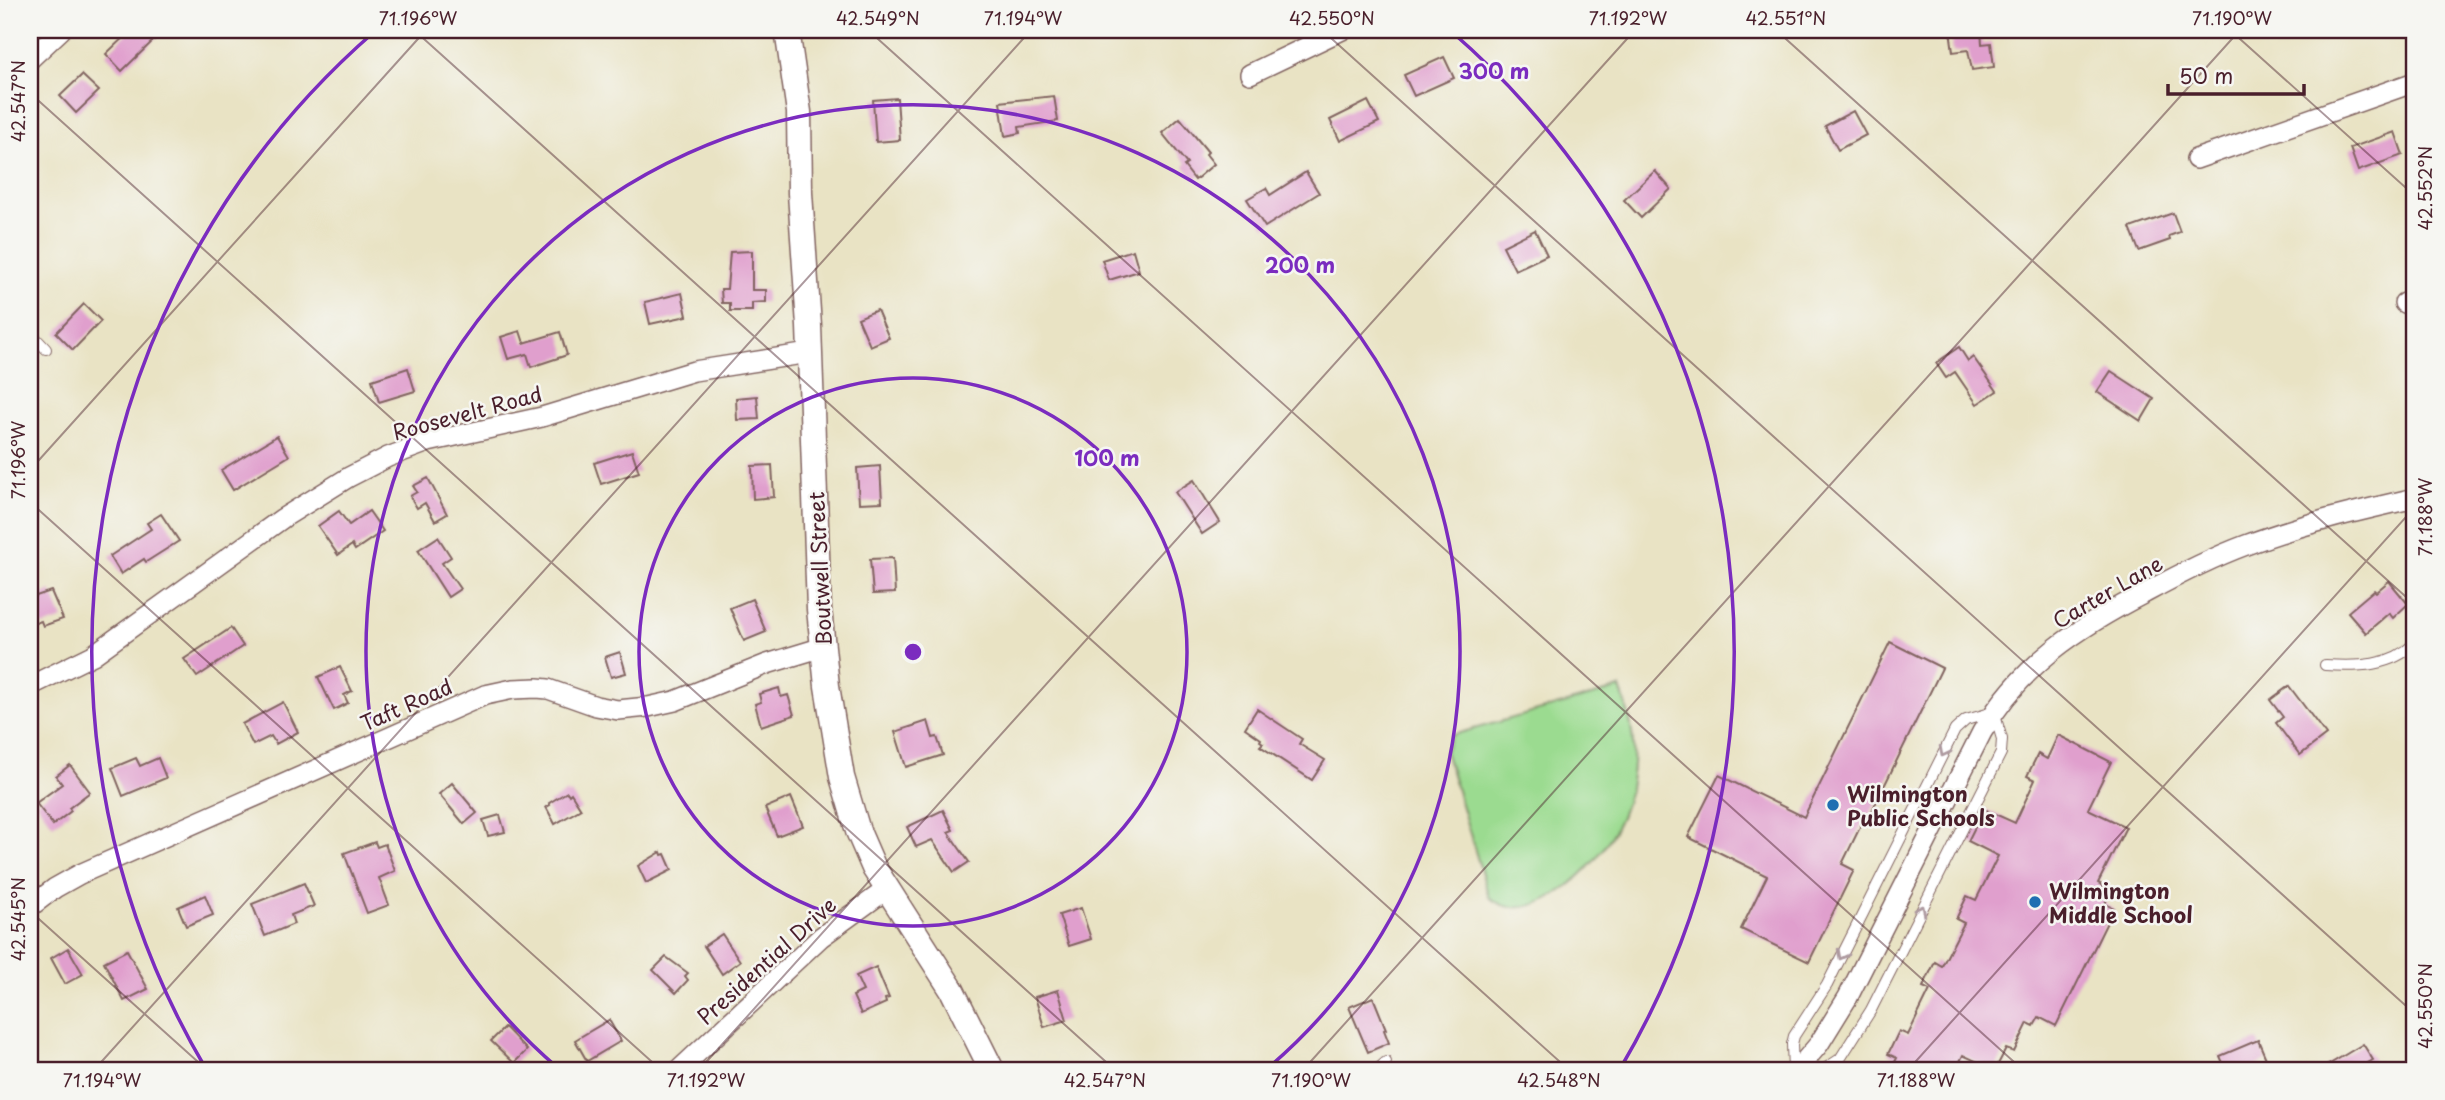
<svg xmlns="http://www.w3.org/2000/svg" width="2445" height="1100" viewBox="0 0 2445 1100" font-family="'Playpen Sans',sans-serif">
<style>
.green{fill:#9bdb90;stroke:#727d5e;stroke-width:2}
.building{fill:#e09fcd}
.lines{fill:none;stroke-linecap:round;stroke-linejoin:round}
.service-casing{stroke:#826461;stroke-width:12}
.minor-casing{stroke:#826461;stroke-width:22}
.tertiary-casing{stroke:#826461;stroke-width:27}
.service{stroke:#fff;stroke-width:10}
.minor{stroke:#fff;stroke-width:19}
.tertiary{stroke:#fff;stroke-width:24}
.oneway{stroke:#ae9aa0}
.ticks{fill:none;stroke:#4a1f2b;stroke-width:2;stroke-opacity:0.45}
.ring{fill:none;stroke:#7b2cbf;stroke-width:3.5}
.poi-dot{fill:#1f6fb2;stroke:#f6f6f2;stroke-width:2.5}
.labels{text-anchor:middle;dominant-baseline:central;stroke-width:5;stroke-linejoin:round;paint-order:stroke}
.street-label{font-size:21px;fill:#4a1f2b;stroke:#f6f6f2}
.poi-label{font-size:21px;font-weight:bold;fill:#4a1f2b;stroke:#f6f6f2;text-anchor:start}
.centre{fill:#7b2cbf;stroke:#f6f6f2;stroke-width:3.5}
.ring-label{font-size:21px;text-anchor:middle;font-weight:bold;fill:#7b2cbf;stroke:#f6f6f2;stroke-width:5;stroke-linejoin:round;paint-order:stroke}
.neatline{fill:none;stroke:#4a1f2b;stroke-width:2.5}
.ticks-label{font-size:18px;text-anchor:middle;fill:#4a1f2b}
</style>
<rect width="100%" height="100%" fill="#f6f6f2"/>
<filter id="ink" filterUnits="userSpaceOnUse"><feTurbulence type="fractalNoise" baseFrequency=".0143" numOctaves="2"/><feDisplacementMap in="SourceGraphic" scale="14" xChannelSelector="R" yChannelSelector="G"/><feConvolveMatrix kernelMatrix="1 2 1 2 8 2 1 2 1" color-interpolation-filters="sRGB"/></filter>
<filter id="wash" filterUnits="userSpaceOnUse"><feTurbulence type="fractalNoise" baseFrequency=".00686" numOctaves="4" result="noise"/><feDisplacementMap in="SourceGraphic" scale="28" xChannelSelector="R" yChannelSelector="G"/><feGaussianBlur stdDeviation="1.57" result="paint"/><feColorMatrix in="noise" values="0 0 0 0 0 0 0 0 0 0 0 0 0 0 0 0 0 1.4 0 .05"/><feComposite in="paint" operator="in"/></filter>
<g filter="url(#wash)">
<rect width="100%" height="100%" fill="#e9e3c4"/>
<path class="green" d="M1620 688C1633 720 1637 754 1630 788 1626 808 1618 826 1607 843 1587 876 1528 930 1489 897L1445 751 1452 735Z"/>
<g id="blocks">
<g class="building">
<polygon points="131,30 150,30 157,37 122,71 106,54"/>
<polygon points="1950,30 1981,30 1982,44 1991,43 1994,67 1972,70 1968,50 1953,52"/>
<polygon points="1444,57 1454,78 1414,96 1404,75"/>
<polygon points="82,75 99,91 76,113 60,96"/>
<polygon points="1054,96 1058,121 1019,127 1020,133 1005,136 1000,102"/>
<polygon points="897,98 900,140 876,142 873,100"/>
<polygon points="1368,101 1379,122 1340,141 1330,120"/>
<polygon points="1853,111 1866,135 1838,150 1825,126"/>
<polygon points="1180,118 1208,152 1206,154 1214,164 1195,180 1184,166 1187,164 1162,133"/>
<polygon points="2395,132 2403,155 2358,171 2350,148"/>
<polygon points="1655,171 1671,189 1641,218 1624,200"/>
<polygon points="1306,172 1319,193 1265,227 1247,199 1266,188 1270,195"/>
<polygon points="2173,213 2180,232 2169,236 2170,240 2139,251 2130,228"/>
<polygon points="1535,230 1547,255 1515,270 1503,246"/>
<polygon points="1133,250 1139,271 1109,280 1102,260"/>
<polygon points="752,251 752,290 766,290 766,302 752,303 752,311 730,311 730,303 722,303 721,289 727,289 730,252"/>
<polygon points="682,293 687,316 650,324 645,302"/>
<polygon points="84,304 101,321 73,350 56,333"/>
<polygon points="877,310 889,338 870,346 858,318"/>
<polygon points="520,331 524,343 560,332 567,355 531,367 527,354 508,359 501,337"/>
<polygon points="1959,347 1968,361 1973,357 1997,391 1977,404 1955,372 1946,378 1936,363"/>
<polygon points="408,368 415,391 379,402 372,380"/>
<polygon points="2111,371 2154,399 2141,421 2097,392"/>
<polygon points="757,396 759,419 737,420 736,398"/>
<polygon points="277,436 289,456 233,490 221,470"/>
<polygon points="632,451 639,472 601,484 594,463"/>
<polygon points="772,465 774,497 753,499 752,466"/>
<polygon points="880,466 882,502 859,503 857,468"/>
<polygon points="428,478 447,514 435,521 425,503 417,508 410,496 417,492 413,486"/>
<polygon points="1194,480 1220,522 1202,534 1175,492"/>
<polygon points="339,511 349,525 369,511 383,531 355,550 352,545 338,555 318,526"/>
<polygon points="161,514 179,541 146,562 144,559 121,574 110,556 151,529 147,523"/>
<polygon points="438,537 451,557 442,563 460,589 448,597 418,550"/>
<polygon points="893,558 895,593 873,594 870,559"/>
<polygon points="2389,581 2408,604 2393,618 2389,613 2366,633 2348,612 2374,590 2376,592"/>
<polygon points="51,591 63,619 43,626 41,621 30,625 30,598"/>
<polygon points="752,599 766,632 744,641 730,608"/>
<polygon points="231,628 243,646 197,677 184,659"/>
<polygon points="1890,642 1942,668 1868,819 1865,817 1842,864 1854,870 1809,962 1741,929 1767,876 1688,837 1719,775 1804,817"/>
<polygon points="620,652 626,673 611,677 605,657"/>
<polygon points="340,667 352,691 344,695 348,703 334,710 318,677"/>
<polygon points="2289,686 2326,735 2300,755 2276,723 2283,717 2270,700"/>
<polygon points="779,688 781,697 788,695 794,715 761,726 755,704 761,702 759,694"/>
<polygon points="283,702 298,732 276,744 271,736 253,745 242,724"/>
<polygon points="1257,709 1302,739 1299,744 1325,760 1312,780 1260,746 1263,743 1260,741 1261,739 1245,728"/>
<polygon points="928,721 933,738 937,737 943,755 906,767 895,732"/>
<polygon points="2058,735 2111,762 2088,809 2126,827 2098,883 2104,886 2099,895 2107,899 2105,904 2114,908 2056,1026 2039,1017 2034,1026 2028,1023 2014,1052 2006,1049 1995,1070 1963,1055 1956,1070 1891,1070 1897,1058 1888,1054 1899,1031 1908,1035 1930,990 1923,987 1935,962 1942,966 1964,923 1956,919 1967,896 1976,900 1998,856 1968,841 1984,809 2015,823 2035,780 2027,776 2038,754 2047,759"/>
<polygon points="136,758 140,766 158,758 166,778 123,796 112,768"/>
<polygon points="70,765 90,792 69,808 71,811 53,825 36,803 62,784 56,776"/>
<polygon points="452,783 477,813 464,824 439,794"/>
<polygon points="567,792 569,795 571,793 581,809 555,824 546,807 550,805 549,803"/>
<polygon points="791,797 803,826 777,836 765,808"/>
<polygon points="943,810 953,830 948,832 969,862 954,872 932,840 916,847 907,827"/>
<polygon points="500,815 505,832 488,836 483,820"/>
<polygon points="375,842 377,847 385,844 395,871 379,878 389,905 367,913 344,853"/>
<polygon points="661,852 662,855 665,854 672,870 646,883 638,866"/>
<polygon points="304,883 314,906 291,915 294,924 265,936 252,904"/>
<polygon points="205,895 213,915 186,926 178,907"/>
<polygon points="1081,908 1091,939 1069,946 1059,915"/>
<polygon points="722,934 740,961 722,974 704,946"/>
<polygon points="68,948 83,974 65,984 51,958"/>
<polygon points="127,950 148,989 124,1001 104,962"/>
<polygon points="666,957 688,973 685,976 688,980 676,993 653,970"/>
<polygon points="876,967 889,998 885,999 886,1003 861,1014 853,996 863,991 856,976"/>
<polygon points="1058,990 1067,1020 1044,1027 1035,997"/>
<polygon points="1373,997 1386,1029 1384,1030 1389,1043 1368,1052 1349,1007"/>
<polygon points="609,1020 621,1041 587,1061 575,1040"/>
<polygon points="505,1027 527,1050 514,1063 491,1041"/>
<polygon points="2258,1040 2267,1061 2245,1070 2226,1070 2220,1056"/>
<polygon points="2363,1044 2373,1060 2355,1070 2320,1070"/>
</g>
</g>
</g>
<g filter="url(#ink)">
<use href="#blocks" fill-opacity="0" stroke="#826461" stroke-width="2"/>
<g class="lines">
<g class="service-casing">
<g id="service">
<polyline points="30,332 46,349"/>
<path d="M2325 665C2357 667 2391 667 2415 643"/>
<polyline points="1377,1070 1386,1062"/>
<polyline points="1793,1070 1792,1044 1794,1036 1827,985 1955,730 1966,720 1994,712 2002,739 2001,753 1871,1010 1840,1059 1823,1070"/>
</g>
</g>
<g class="minor-casing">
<g id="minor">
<polyline points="30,59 61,30"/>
<polyline points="1250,74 1342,30"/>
<polyline points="2196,159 2415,82"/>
<polyline points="2404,303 2415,307"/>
<polyline points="30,686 93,655 283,518 349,477 388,457 428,442 542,417 694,371 809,353"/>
<polyline points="30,907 55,888 80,874 485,695 513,689 537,688 548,689 596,706 618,710 648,707 675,701 767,664 823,647"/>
<polyline points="679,1070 821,937 887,889"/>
<path d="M1797 1070 1819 1044 1848 997 1982 732C2021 665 2077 628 2145 593 2178 575 2211 558 2246 545 2301 524 2358 511 2415 498"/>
</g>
</g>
<g class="tertiary-casing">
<polyline id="tertiary" points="787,30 799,112 800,193 809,326 819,609 827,686 842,777 858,831 874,868 952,990 992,1070"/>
</g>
<use href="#service" class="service"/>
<use href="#minor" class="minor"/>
<use href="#tertiary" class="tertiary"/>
</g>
<defs><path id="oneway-chevron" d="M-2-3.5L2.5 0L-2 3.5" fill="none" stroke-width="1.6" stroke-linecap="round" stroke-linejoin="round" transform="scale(1.75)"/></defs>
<g class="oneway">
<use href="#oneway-chevron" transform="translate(1944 752) rotate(117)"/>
<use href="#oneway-chevron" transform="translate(1921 910) rotate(-63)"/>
<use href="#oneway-chevron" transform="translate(1842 955) rotate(117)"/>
</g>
</g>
<path class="ticks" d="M414 30 1569 1070M868 30 2023 1070M1322 30 2415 1014M1776 30 2415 605M2230 30 2415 196M30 93 1115 1070M30 470 426 30M30 502 661 1070M30 911 207 1070M94 1070 1031 30M699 1070 1635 30M1303 1070 2240 30M1908 1070 2415 507"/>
<g class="ring">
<circle cx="913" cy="652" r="274"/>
<path d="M558 1068A547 547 0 1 1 1268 1068"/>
<path d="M206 1069A821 821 0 0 1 374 32M1452 32A821 821 0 0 1 1620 1069"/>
</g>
<g class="poi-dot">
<circle cx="1833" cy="805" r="7"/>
<circle cx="2035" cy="902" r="7"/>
</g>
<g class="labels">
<g class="street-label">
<text transform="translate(467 412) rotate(-15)">Roosevelt Road</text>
<text transform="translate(819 569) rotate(-93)">Boutwell Street</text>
<text transform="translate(2107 591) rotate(-30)">Carter Lane</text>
<text transform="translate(406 704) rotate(-24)">Taft Road</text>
<text transform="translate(766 960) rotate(-42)">Presidential Drive</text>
</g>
<g class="poi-label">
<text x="1847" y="793">Wilmington<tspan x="1847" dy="24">Public Schools</tspan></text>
<text x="2049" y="890">Wilmington<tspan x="2049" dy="24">Middle School</tspan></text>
</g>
</g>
<circle cx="913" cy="652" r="10" class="centre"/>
<g class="ring-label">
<text x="1494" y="79">300 m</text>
<text x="1300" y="273">200 m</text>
<text x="1107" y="466">100 m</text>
</g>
<rect width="2445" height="1100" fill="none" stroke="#f6f6f2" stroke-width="77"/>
<path d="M2168 84v10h136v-10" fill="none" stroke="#4a1f2b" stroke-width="3.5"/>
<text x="2179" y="84" font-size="21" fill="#4a1f2b" stroke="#f6f6f2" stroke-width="5" paint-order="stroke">50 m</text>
<rect x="38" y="38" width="2368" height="1024" class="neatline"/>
<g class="ticks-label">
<text x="418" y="25">71.196°W</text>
<text x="878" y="25">42.549°N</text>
<text x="1023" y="25">71.194°W</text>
<text x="1332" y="25">42.550°N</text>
<text x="1628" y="25">71.192°W</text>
<text x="1786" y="25">42.551°N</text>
<text x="2232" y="25">71.190°W</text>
<text transform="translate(19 101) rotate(-90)" y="6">42.547°N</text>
<text transform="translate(2426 188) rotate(-90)" y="6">42.552°N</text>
<text transform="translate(19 460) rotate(-90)" y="6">71.196°W</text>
<text transform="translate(2426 517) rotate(-90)" y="6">71.188°W</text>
<text transform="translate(19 919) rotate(-90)" y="6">42.545°N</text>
<text transform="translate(2426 1006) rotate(-90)" y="6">42.550°N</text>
<text x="102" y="1087">71.194°W</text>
<text x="706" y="1087">71.192°W</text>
<text x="1105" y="1087">42.547°N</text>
<text x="1311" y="1087">71.190°W</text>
<text x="1559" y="1087">42.548°N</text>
<text x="1916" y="1087">71.188°W</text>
</g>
</svg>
